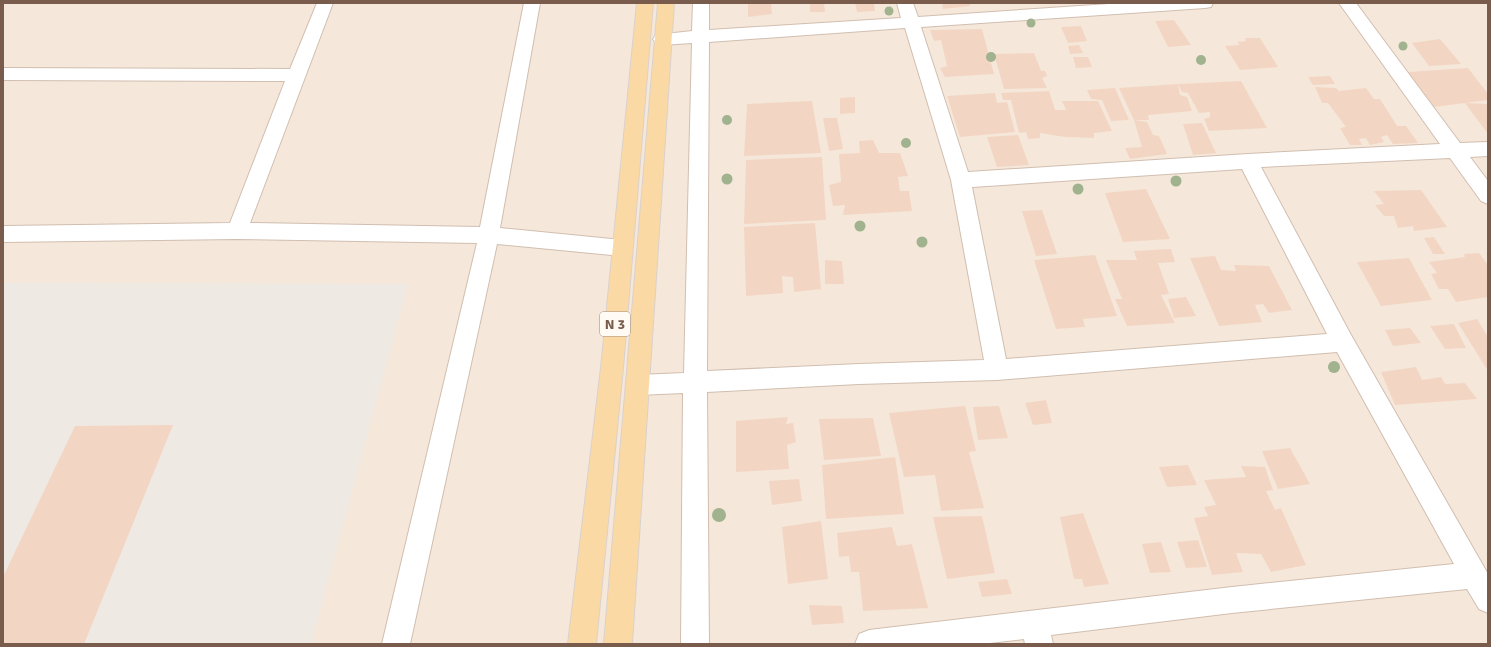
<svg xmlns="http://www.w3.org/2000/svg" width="1491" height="647" viewBox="0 0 1491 647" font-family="Signika,sans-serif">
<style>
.residential{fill:#f5e8da}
.industrial{fill:#efe9e4}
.building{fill:#f3d5c3}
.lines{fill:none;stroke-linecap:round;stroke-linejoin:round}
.minor-casing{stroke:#d1beb0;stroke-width:2}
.major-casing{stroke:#dad1cd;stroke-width:2}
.minor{fill:#fff;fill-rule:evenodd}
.major{fill:#fbd9a5;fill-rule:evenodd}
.tree{fill:#a0b28e}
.labels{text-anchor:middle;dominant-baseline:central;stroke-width:3;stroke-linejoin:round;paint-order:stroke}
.shield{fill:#fffaf3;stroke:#a28b7f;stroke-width:1}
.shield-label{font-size:14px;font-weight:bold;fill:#7a5c4d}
</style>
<rect width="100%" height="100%" fill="#fdf6ec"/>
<rect class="residential" x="3" y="3" width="1485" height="641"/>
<polygon class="industrial" points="3,283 408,284 311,644 3,644"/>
<g class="building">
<polygon points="748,3 771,3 772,14 748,17"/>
<polygon points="810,3 824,3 825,12 810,12"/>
<polygon points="855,3 874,3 875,11 857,12"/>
<polygon points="942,3 970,3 970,6 943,9"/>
<polygon points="1174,20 1191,45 1168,47 1155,21"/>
<polygon points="1081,26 1087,41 1068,43 1061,27"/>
<polygon points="982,29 994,74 945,77 940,68 947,66 941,40 934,41 930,30"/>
<polygon points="1245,38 1260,38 1278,67 1240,70 1225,46 1240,45 1237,42 1246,41"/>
<polygon points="1440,39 1461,64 1429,66 1412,43"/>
<polygon points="1079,45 1083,53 1070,54 1068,46"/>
<polygon points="1034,53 1041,71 1045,71 1047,76 1042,78 1047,88 1004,89 994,54"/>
<polygon points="1073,57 1088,57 1092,67 1076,68"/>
<polygon points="1468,68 1488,94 1488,100 1465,103 1488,104 1488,134 1465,103 1434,107 1408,72"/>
<polygon points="1330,76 1335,84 1313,85 1308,77"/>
<polygon points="1241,81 1267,128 1209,131 1204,119 1210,117 1210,112 1199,113 1188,93 1182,92 1178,84"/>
<polygon points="1178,84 1180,95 1187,97 1192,111 1148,115 1149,120 1134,120 1147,122 1153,135 1159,136 1167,154 1130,159 1125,148 1142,147 1134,120 1119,88"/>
<polygon points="1315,87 1336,88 1339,91 1366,88 1374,99 1380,99 1397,126 1406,126 1418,143 1393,144 1387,135 1381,137 1384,142 1370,145 1366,138 1359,139 1362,145 1350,145 1340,128 1346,127 1328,103 1322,103"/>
<polygon points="1115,88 1129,120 1111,121 1102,100 1091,99 1087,90"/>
<polygon points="1049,91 1055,110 1066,110 1062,101 1098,101 1112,131 1094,133 1094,138 1065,137 1040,133 1040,138 1028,139 1026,132 1019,133 1011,100 1003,100 1001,93"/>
<polygon points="995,93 997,103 1007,102 1015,132 960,137 947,96"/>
<polygon points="855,97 855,113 840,114 840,98"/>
<polygon points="812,101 821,153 744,156 747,104"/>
<polygon points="823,118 837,118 843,149 829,151"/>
<polygon points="1202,123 1216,153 1193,155 1183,124"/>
<polygon points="1018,135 1029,165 997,167 987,137"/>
<polygon points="873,140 879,153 900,153 908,176 898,177 900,191 909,191 912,211 843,215 845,205 833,206 829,185 841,182 839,154 860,153 859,141"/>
<polygon points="822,157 826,220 744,224 746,160"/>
<polygon points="1146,189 1170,239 1123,242 1105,193"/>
<polygon points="1421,190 1447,227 1414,231 1413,226 1398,228 1394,216 1384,216 1375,205 1384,204 1374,191"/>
<polygon points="1042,210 1057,254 1036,256 1022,211"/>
<polygon points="815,223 821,289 794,292 793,277 782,276 783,293 746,296 744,227"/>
<polygon points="1434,237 1445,254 1433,254 1424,238"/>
<polygon points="1171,249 1175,262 1158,263 1169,294 1161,295 1175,323 1127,326 1115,299 1122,299 1106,260 1137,260 1134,251"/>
<polygon points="1479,253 1488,265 1488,297 1456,302 1448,289 1439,289 1431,274 1437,273 1429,262 1465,257 1464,254"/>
<polygon points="1095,255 1117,316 1083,319 1085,327 1056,329 1034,260"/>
<polygon points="1215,256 1221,270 1236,271 1234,265 1269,266 1292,310 1269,313 1263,304 1255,305 1262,322 1219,326 1190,258"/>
<polygon points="1409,258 1432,300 1381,306 1357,262"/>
<polygon points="825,260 842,261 844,284 825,284"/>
<polygon points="1186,297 1196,316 1174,318 1168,299"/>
<polygon points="1477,319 1488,337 1488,371 1458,323"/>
<polygon points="1454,324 1466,348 1445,349 1430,326"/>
<polygon points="1410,328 1421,343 1393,346 1385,330"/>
<polygon points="1416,367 1422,380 1441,377 1445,384 1465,383 1477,399 1395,405 1381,372"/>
<polygon points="1046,400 1052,423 1033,425 1025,403"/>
<polygon points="965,406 976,451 969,452 984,508 941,511 935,475 904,477 889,413"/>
<polygon points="999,406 1008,438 978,440 973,407"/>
<polygon points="788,417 786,424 793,423 796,442 787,445 789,469 736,472 736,421"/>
<polygon points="873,418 881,456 824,460 819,419"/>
<polygon points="173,425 84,644 3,644 3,577 75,426"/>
<polygon points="1290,448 1310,484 1278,489 1262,451"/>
<polygon points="895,457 904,514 826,519 822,465"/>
<polygon points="1188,465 1197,485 1167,487 1159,467"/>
<polygon points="1241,466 1265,467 1273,490 1266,491 1275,510 1281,508 1306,565 1271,572 1261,554 1236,553 1243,572 1212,575 1194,518 1208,516 1204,507 1216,505 1204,480 1246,477"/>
<polygon points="799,479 802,501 772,505 769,481"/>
<polygon points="1083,513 1109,584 1084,587 1082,579 1074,579 1060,517"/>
<polygon points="982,516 995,573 947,579 933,517"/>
<polygon points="821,521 828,579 788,584 782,527"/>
<polygon points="892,527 897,546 912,544 928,608 863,611 859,572 851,572 849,556 839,557 837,533"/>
<polygon points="1198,540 1207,567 1186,568 1177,542"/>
<polygon points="1161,542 1171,572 1150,573 1142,544"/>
<polygon points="1007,579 1012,594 982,597 978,582"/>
<polygon points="809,605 842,606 844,623 812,625"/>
</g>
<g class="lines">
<g class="minor-casing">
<g id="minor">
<polygon points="317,3 333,3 250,223 480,227 524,3 540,3 500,228 622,240 629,242 632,248 629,254 622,256 497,244 410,644 382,644 477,243 237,239 3,242 3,226 230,223 285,81 3,80 3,68 290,69"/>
<path d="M693 3H709V30L901 18 897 3H913L918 17 1124 3H1213L1211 7 1205 8 921 27 968 172 1248 154 1440 144 1339 3H1356L1460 143 1488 142V156L1470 157 1488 181V204L1481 201 1450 158 1261 167 1351 335 1488 574V613L1479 609 1467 589 1232 613 1051 635 1053 644H1025L1024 639 981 644H855L859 634 869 630 1232 587 1454 564 1337 352 997 380 859 384 707 392 709 644H681L683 393 638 395 630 392 626 385 630 378 638 375 684 373 692 43 662 45 656 43 653 39 656 35 692 31ZM905 28 951 180 984 360 859 364 707 371 709 42ZM1242 169 1327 334 1006 359 972 187Z"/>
</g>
</g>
<g class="major-casing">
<g id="major">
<polygon points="637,3 653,3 623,368 596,644 568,644 601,368"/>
<polygon points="658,3 674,3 632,644 604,644"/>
</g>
</g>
<use href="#minor" class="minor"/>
<use href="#major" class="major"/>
</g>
<g class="tree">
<circle cx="889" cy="11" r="4.5"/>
<circle cx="1031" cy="23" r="4.5"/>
<circle cx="1403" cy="46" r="4.5"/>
<circle cx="991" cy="57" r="5"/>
<circle cx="1201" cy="60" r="5"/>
<circle cx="727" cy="120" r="5"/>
<circle cx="906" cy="143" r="5"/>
<circle cx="727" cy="179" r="5.5"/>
<circle cx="1176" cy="181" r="5.5"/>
<circle cx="1078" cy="189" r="5.5"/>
<circle cx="860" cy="226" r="5.5"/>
<circle cx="922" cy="242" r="5.5"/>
<circle cx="1334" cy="367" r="6"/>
<circle cx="719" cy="515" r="7"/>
</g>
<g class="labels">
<rect class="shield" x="600" y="312" width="30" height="24" rx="3"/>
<g class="shield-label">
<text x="615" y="324">N 3</text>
</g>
</g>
<rect width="1491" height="647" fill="none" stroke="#7a5c4d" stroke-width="8"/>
</svg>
